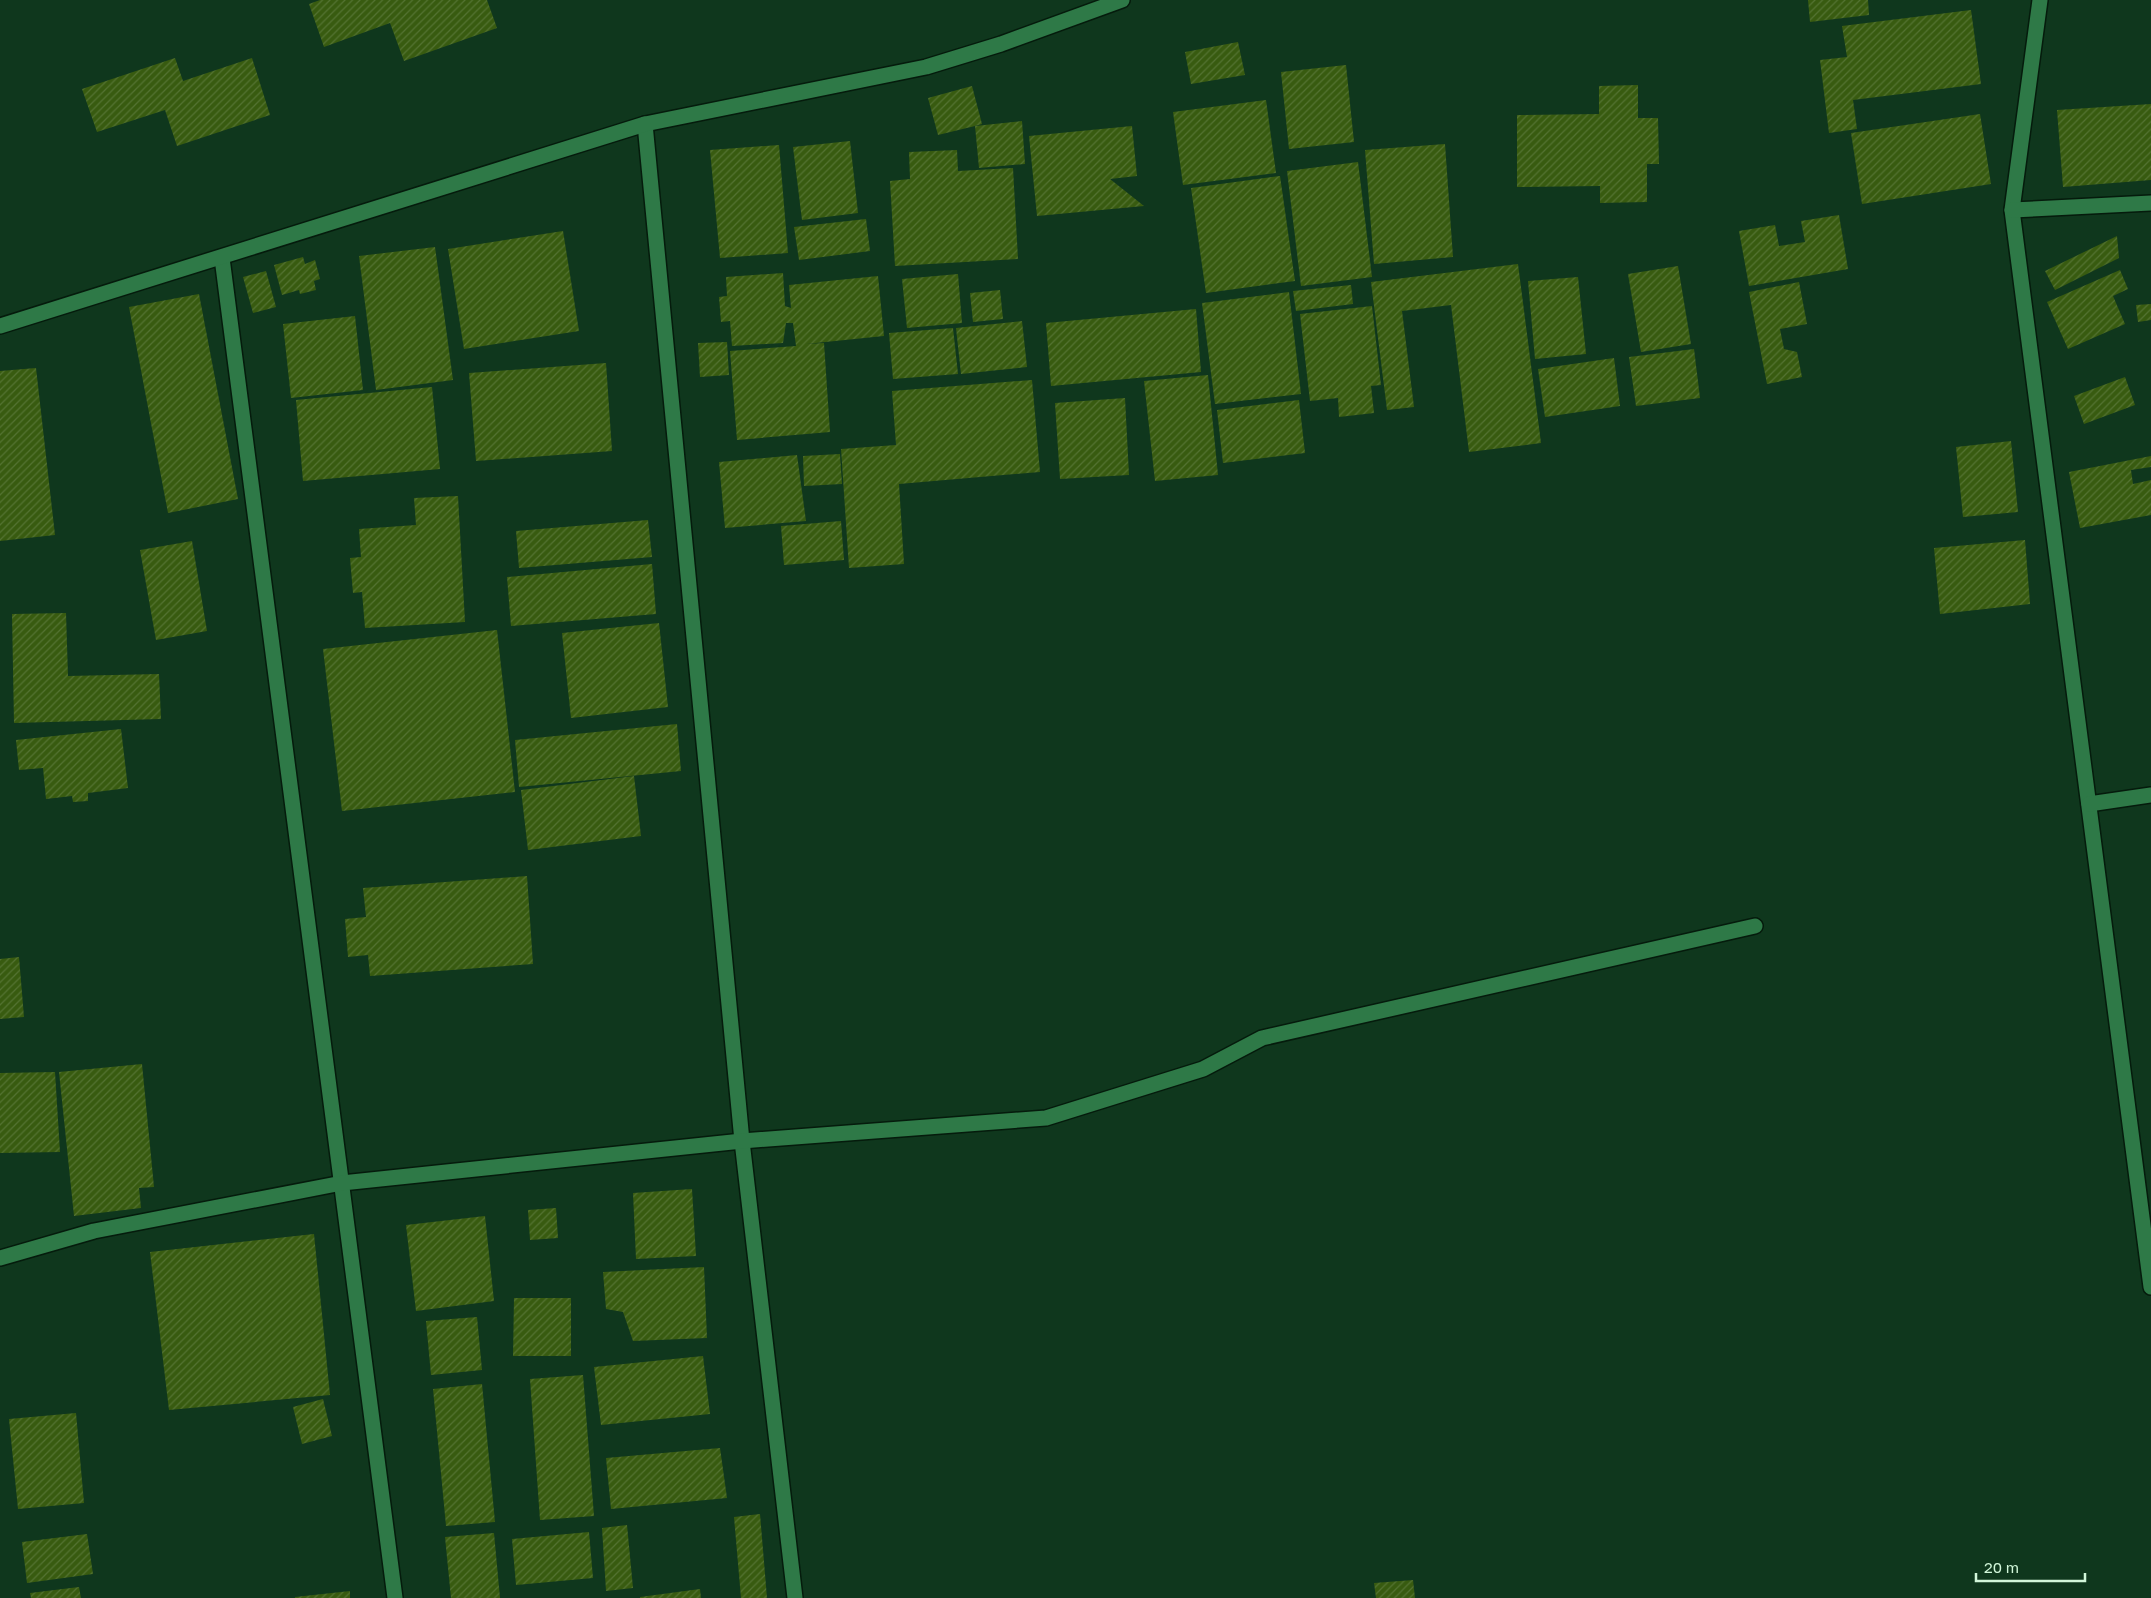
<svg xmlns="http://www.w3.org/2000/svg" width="2151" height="1598" viewBox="0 0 2151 1598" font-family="'Golos Text',sans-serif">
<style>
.building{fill:url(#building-hatch)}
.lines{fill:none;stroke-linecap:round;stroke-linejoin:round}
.minor-casing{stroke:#051b0c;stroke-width:18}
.minor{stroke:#2e7947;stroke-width:15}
</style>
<defs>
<pattern id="building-hatch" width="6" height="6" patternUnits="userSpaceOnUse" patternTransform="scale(1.25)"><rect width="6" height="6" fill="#385b10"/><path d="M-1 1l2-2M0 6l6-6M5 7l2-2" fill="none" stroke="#547332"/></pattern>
</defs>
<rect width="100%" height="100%" fill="#0f371d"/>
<g class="building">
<polygon points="320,0 487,0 497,28 404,61 390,23 324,47 309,4"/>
<polygon points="1808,0 1868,0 1869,15 1810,22"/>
<polygon points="1971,10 1981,84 1853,100 1857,129 1829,133 1820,60 1847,57 1842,26"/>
<polygon points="1238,42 1245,75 1191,84 1185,52"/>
<polygon points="175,58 183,81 252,58 270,115 177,146 165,110 97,132 82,89"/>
<polygon points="1346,65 1354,142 1289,149 1281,72"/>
<polygon points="1638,85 1638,118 1658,118 1659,164 1647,164 1647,202 1600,203 1600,186 1517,187 1517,115 1599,114 1599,86"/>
<polygon points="972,86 982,124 975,126 1022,121 1025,164 979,168 975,126 938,135 928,98"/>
<polygon points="1266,100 1276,173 1183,185 1173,112"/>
<polygon points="2151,104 2151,180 2063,187 2057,110"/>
<polygon points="1980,114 1991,184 1862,204 1851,133"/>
<polygon points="1132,126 1137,176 1110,179 1144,206 1037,216 1029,136"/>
<polygon points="850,141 858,213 802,220 793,147"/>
<polygon points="1445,144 1453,257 1374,264 1365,150"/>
<polygon points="779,145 788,253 720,258 710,150"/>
<polygon points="957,150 958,171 1013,168 1018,259 895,266 890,181 910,179 909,152"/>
<polygon points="1358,162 1372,277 1301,286 1287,171"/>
<polygon points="1280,176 1295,281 1206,293 1191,188"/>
<polygon points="1839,215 1848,269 1749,286 1739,231 1775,225 1779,246 1805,242 1801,221"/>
<polygon points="866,219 870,251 799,260 794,227"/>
<polygon points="563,231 579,331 464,349 448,249"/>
<polygon points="2117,236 2119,258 2055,290 2045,271"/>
<polygon points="435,247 453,380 376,390 359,256"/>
<polygon points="303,257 305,264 315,260 320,279 314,281 316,290 300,294 299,290 282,295 274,265"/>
<polygon points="1518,264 1541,443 1469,452 1451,305 1402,311 1414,407 1387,410 1371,282"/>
<polygon points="1678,266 1691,344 1641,352 1628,274"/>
<polygon points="2120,270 2128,289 2113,296 2125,324 2068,349 2047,302"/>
<polygon points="266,271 276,307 253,313 243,277"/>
<polygon points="783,273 785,306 791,308 789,285 878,276 884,336 806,344 824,343 830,432 737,440 730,351 796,346 793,323 786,323 783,343 732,346 730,321 721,322 719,297 727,296 726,277"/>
<polygon points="958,274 962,323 907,328 902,279"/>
<polygon points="1578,277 1586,354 1535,359 1528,281"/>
<polygon points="1799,282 1807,324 1780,329 1784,349 1797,352 1802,377 1767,384 1749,292"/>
<polygon points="1351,285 1353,304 1296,311 1293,291"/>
<polygon points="1000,290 1003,319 973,322 970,293"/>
<polygon points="1289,292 1301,394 1215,404 1202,303"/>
<polygon points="199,294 238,499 168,513 129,307"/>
<polygon points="2151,304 2151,320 2138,322 2136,305"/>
<polygon points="1372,306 1381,385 1371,386 1374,413 1339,417 1338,398 1310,401 1300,314"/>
<polygon points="1196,309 1201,372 1051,386 1046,323"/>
<polygon points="355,316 363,390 291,398 283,324"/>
<polygon points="1022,321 1027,367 961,374 956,328"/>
<polygon points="953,328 958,374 893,379 889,333"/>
<polygon points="727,342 729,375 700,377 698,343"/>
<polygon points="1694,349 1700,398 1636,406 1629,357"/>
<polygon points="1614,358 1620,406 1545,417 1538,369"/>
<polygon points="606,363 612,451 476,461 469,373"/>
<polygon points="36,368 55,535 0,541 0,371"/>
<polygon points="1208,375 1218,475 1155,481 1144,381"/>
<polygon points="2125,377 2135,405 2084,424 2074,396"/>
<polygon points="1032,380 1040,472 899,484 904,564 849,568 841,449 896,445 892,391"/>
<polygon points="432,387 440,469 303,481 296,400"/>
<polygon points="1125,398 1129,475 1060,479 1055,403"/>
<polygon points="1299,400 1305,453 1223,463 1217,410"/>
<polygon points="2011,441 2018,512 1963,517 1956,447"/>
<polygon points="840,454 842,484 804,486 803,456"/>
<polygon points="797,455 806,521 725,528 719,462"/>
<polygon points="2151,456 2151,467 2131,470 2133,484 2151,480 2151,515 2080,528 2069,472"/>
<polygon points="458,496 465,622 365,628 362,592 353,593 350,558 361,557 359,529 416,525 414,498"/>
<polygon points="648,520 652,557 519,568 516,531"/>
<polygon points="841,521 844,560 784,565 781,526"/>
<polygon points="2025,540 2030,604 1940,614 1934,548"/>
<polygon points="192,541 207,631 156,640 140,550"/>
<polygon points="652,564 656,614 511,626 507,577"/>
<polygon points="66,613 68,676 159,674 161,719 14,723 12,614"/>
<polygon points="659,623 668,707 571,718 562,633"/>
<polygon points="497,630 515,792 342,811 323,649"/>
<polygon points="677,724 681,771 519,787 515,740"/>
<polygon points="121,729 128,788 88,793 88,801 73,802 72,796 46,799 43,768 19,770 16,740"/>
<polygon points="634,776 641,836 528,850 521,790"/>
<polygon points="527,876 533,964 370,976 368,955 348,957 345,919 366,917 363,888"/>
<polygon points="19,957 24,1017 0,1019 0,959"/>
<polygon points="142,1064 154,1187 139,1188 141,1208 74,1216 59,1072"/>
<polygon points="55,1072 60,1152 0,1153 0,1073"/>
<polygon points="692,1189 696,1256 636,1259 633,1193"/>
<polygon points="556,1208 558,1238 530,1240 528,1210"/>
<polygon points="485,1216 494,1301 416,1311 406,1225"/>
<polygon points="314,1234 330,1395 169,1410 150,1252"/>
<polygon points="704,1267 707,1338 633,1341 623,1312 606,1309 603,1272"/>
<polygon points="514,1298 571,1298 571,1356 513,1356"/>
<polygon points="477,1317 482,1370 431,1375 426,1321"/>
<polygon points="703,1356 710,1414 601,1425 594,1367"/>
<polygon points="583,1375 594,1516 540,1520 530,1379"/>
<polygon points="482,1384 495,1522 446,1526 433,1389"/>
<polygon points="323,1399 332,1436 302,1444 293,1407"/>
<polygon points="76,1413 84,1503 18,1509 9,1419"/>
<polygon points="720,1448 727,1498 611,1509 606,1458"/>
<polygon points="760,1514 767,1598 741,1598 734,1517"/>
<polygon points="627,1525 633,1588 606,1591 602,1528"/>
<polygon points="589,1532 593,1578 516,1585 512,1539"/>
<polygon points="494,1533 500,1598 451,1598 445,1537"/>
<polygon points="87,1534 93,1574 27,1583 22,1542"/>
<polygon points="1413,1580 1415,1598 1376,1598 1374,1583"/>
<polygon points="79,1587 81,1598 31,1598 30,1593"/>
<polygon points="700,1589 701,1598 640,1598 640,1597"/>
<polygon points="350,1591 350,1598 295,1598 295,1597"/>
</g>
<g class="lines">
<g class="minor-casing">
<g id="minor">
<polyline points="2040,0 2012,210 2151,1287"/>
<polyline points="645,124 742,1141 795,1598"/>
<polyline points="2012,210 2151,203"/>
<polyline points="222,258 395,1598"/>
<polyline points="0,326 645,124 926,67 1001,44 1122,0"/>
<polyline points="2089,804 2151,795"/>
<polyline points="0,1258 94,1231 342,1183 742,1141 1046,1118 1203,1069 1262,1038 1755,926"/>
</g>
</g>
<use href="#minor" class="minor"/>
</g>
<path d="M1976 1573v8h109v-8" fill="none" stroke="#d2f7da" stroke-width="2.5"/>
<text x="1984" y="1573" font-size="15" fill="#d2f7da" stroke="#0f371d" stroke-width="4" paint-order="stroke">20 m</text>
</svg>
